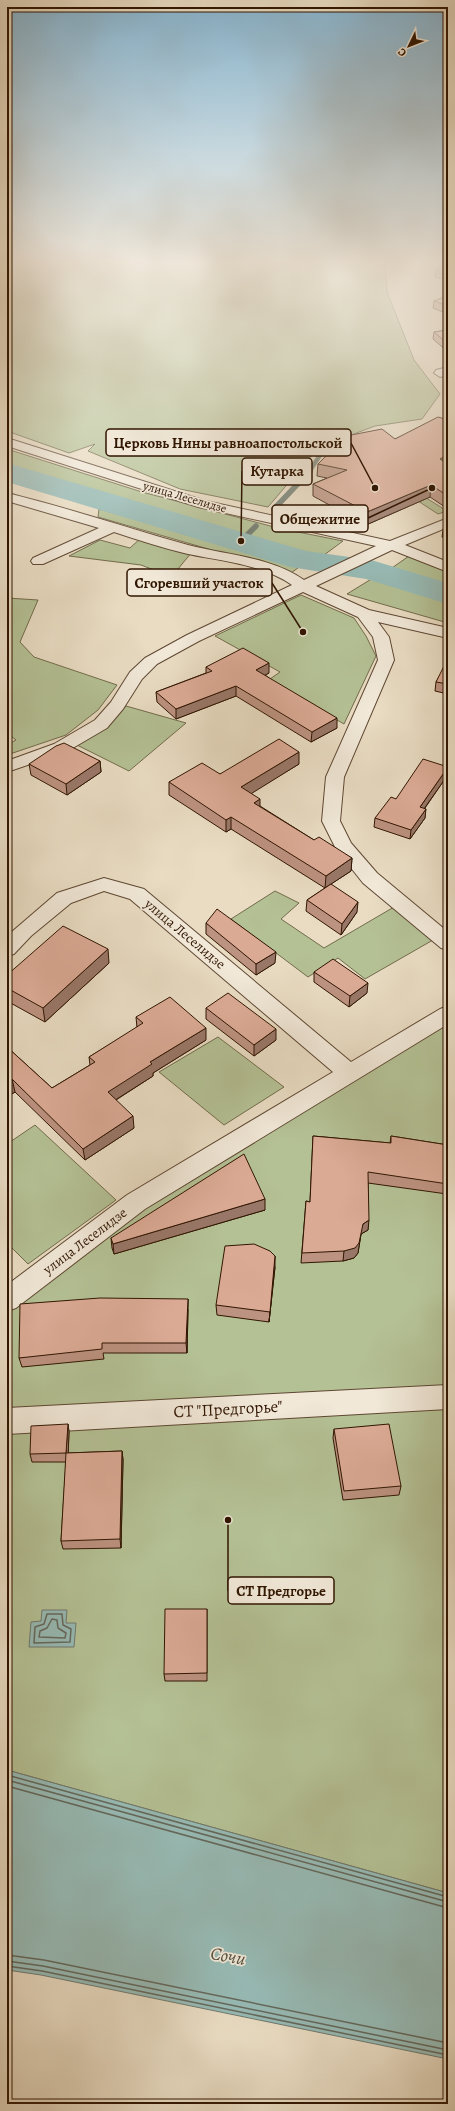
<svg xmlns="http://www.w3.org/2000/svg" width="455" height="2111" viewBox="0 0 455 2111" font-family="Alegreya,serif">
<style>
.green{fill:#b4c195;stroke:#726b4b}
.water{fill:#97bbb6;stroke:#6e796e}
.lines{fill:none;stroke-linecap:round;stroke-linejoin:round}
.shore{stroke:#64685c;stroke-width:1.5}
.stream-far1{stroke:#6e796e;stroke-width:4.5}
.stream{stroke:#6e796e;stroke-width:5.5}
.river{fill:#97bbb6;fill-rule:evenodd}
.minor-casing{stroke:#5e4732;stroke-width:2}
.minor{fill:#f1e8d8;fill-rule:evenodd}
.wall{fill:#bc9280;stroke:#301501}
.shaded-wall{fill:#997768;stroke:#301501}
.building{fill:#dbaa95;stroke:#301501}
.labels{text-anchor:middle;dominant-baseline:central;stroke-width:3.5;stroke-linejoin:round;paint-order:stroke}
.far-street-label{font-size:12px;fill:#301501;stroke:#f1e8d8}
.street-label{font-size:14px;fill:#301501;stroke:#f1e8d8}
.near-street-label{font-size:17px;fill:#301501;stroke:#f1e8d8}
.near-water-label{font-size:18px;font-style:italic;fill:#544f40;stroke:#f1e8d8}
.leader{fill:none;stroke:#301501;stroke-width:1.5}
.callout-dot{fill:#301501;stroke:#f1e8d8;stroke-width:1.5}
.callout{fill:#f1e8d8;stroke:#301501;stroke-width:1.5}
.callout-label{font-size:15px;text-anchor:middle;font-weight:bold;fill:#301501}
</style>
<rect width="100%" height="100%" fill="#e9dcc3"/>
<filter id="stains"><feTurbulence type="fractalNoise" baseFrequency=".005" numOctaves="4"/><feColorMatrix values="0 0 0 0 .2 0 0 0 0 .09 0 0 0 0 .02 0 0 0 .5 -.17"/></filter>
<radialGradient id="worn" r=".72"><stop offset=".6" stop-color="#630" stop-opacity="0"/><stop offset="1" stop-color="#630" stop-opacity=".3"/></radialGradient>
<g class="green">
<polygon points="7,262 385,262 387,292 414,360 440,394 422,419 375,426 319,447 268,507 180,489 88,451 95,444 69,453 7,431"/>
<polygon points="7,449 142,492 278,528 343,541 320,558 300,553 7,465"/>
<polygon points="423,496 447,511 438,514 415,499"/>
<polygon points="99,509 302,565 291,573 98,517"/>
<polygon points="142,537 192,552 173,575 154,570 141,565 69,556 100,540 130,548"/>
<polygon points="409,556 448,572 448,588 389,570"/>
<polygon points="373,578 448,602 448,623 347,594"/>
<polygon points="301,595 354,618 366,636 376,656 344,724 292,694 270,679 280,672 215,636"/>
<polygon points="7,598 38,600 20,642 34,657 117,685 98,710 66,735 7,755 7,745 16,740 7,733"/>
<polygon points="126,706 186,723 129,771 73,743 111,723"/>
<polygon points="275,891 299,903 281,919 324,948 394,907 433,940 365,979 338,958 308,977 231,919"/>
<polygon points="448,1024 448,1893 7,1770 7,1312 138,1212"/>
<polygon points="218,1037 284,1087 224,1125 159,1072"/>
<polygon points="35,1125 116,1200 28,1264 7,1243 7,1144"/>
</g>
<g class="water">
<polygon points="42,1610 67,1610 66,1623 76,1623 74,1647 29,1647 31,1622 41,1621"/>
<polygon points="7,1770 448,1893 448,2059 41,1975 7,1970"/>
</g>
<g class="lines">
<g class="shore">
<polygon points="47,1614 62,1614 63,1625 71,1629 70,1642 34,1643 35,1627 44,1624"/>
<polygon points="52,1619 57,1620 58,1628 66,1633 65,1638 39,1637 40,1631 47,1628"/>
<polyline points="7,1775 448,1897"/>
<polyline points="7,1780 448,1902"/>
<polyline points="7,1786 448,1908"/>
<polyline points="7,1955 44,1960 448,2043"/>
<polyline points="7,1961 43,1966 448,2050"/>
<polyline points="7,1966 42,1971 448,2055"/>
</g>
<polyline class="stream-far1" points="309,472 324,449"/>
<g class="stream">
<polyline points="274,509 310,471"/>
<polyline points="241,541 256,526"/>
</g>
<polygon class="river" points="7,463 306,551 371,560 448,583 448,604 366,579 290,567 7,482"/>
<g class="minor-casing">
<g id="minor">
<polygon points="448,367 448,375 440,377 434,373 436,370"/>
<path d="M7 438 206 501 390 541 448 518V527L405 545 448 562V572L392 550 316 586 369 610 448 628V638L378 622 389 637 394 660 344 777 340 821 351 843 377 873 448 932V950L441 948 363 883 336 849 322 821 326 777 378 660 373 637 358 617 303 592 199 641 157 664 142 679 123 709 107 728 66 752 7 772V761L54 744 95 720 111 702 130 672 145 658 187 635 292 585C264 565 222 561 188 554 163 548 138 540 114 532L43 564H33L31 561 33 558 99 528 7 501V493C69 508 127 528 188 545 226 555 272 557 304 580L376 546 198 507 7 446Z"/>
<polygon points="104,878 144,889 351,1062 440,1009 448,1006 448,1024 145,1209 16,1308 7,1311 7,1285 127,1195 333,1072 130,899 104,891 71,903 31,936 14,954 7,956 7,936 57,893"/>
<polygon points="448,1385 448,1409 7,1434 7,1408"/>
</g>
</g>
<use href="#minor" class="minor"/>
</g>
<g class="wall">
<polygon points="448,262 448,280 435,277 436,270"/>
<polygon points="448,296 448,314 433,308 434,301"/>
<polygon points="448,330 448,352 433,339 434,332"/>
<polygon points="448,420 448,509 430,497 366,525 313,496 313,484 327,478 317,476 318,464 395,439"/>
<polygon points="448,522 448,539 442,537 444,524"/>
<polygon points="448,663 448,694 435,691 436,682"/>
<polygon points="206,667 269,673 265,675 337,728 311,742 236,696 176,719 157,702 156,692 206,673"/>
<polygon points="100,761 101,772 67,795 31,775 29,764"/>
<polygon points="299,764 251,793 260,806 314,840 352,858 351,871 331,884 357,912 341,935 306,911 307,900 325,888 231,829 226,832 169,795 169,782 220,774"/>
<polygon points="447,776 425,808 425,818 410,839 374,827 375,818 396,799"/>
<polygon points="206,923 275,963 256,975 206,934"/>
<polygon points="109,963 45,1022 7,1001 7,975"/>
<polygon points="314,972 367,993 349,1007 314,982"/>
<polygon points="206,1008 276,1040 254,1056 206,1019"/>
<polygon points="136,1017 206,1040 153,1073 153,1076 116,1100 134,1128 85,1160 15,1092 7,1097 7,1047 52,1088 90,1065 89,1057 137,1028"/>
<polygon points="313,1136 390,1143 391,1136 448,1145 448,1191 447,1194 368,1183 368,1230 361,1234 358,1253 354,1258 343,1261 301,1263 306,1201 310,1202"/>
<polygon points="265,1210 114,1254 112,1248 111,1238"/>
<polygon points="275,1267 269,1322 217,1315 216,1305"/>
<polygon points="188,1309 187,1353 103,1353 104,1359 22,1367 19,1358"/>
<polygon points="68,1424 69,1432 68,1453 122,1451 123,1460 121,1548 63,1549 61,1541 66,1462 32,1462 30,1454"/>
<polygon points="334,1429 401,1486 399,1495 343,1500 333,1438"/>
<polygon points="207,1609 207,1681 165,1681 164,1674"/>
</g>
<g class="shaded-wall">
<polygon points="448,455 448,467 440,459"/>
<polygon points="431,485 430,497 366,525 367,512"/>
<polygon points="269,663 269,673 256,680 256,670"/>
<polygon points="236,686 236,696 176,719 176,709"/>
<polygon points="337,718 337,728 311,742 312,732"/>
<polygon points="299,752 299,764 241,800 241,787"/>
<polygon points="100,761 101,772 67,795 66,784"/>
<polygon points="448,767 447,776 419,816 420,807"/>
<polygon points="260,799 260,811 254,803"/>
<polygon points="426,809 425,818 410,839 411,830"/>
<polygon points="231,817 231,829 226,832 226,820"/>
<polygon points="352,858 351,871 325,888 326,876"/>
<polygon points="358,902 357,912 341,935 342,924"/>
<polygon points="108,949 109,963 45,1022 43,1008"/>
<polygon points="276,952 275,963 256,975 256,964"/>
<polygon points="368,983 367,993 349,1007 350,996"/>
<polygon points="206,1028 206,1040 153,1073 153,1076 109,1104 108,1092 150,1062"/>
<polygon points="276,1029 276,1040 254,1056 254,1045"/>
<polygon points="12,1079 15,1092 7,1097 7,1083"/>
<polygon points="133,1116 134,1128 85,1160 83,1149"/>
<polygon points="265,1199 265,1210 114,1254 113,1244"/>
<polygon points="369,1220 368,1230 361,1234 358,1253 354,1258 343,1261 344,1251 363,1224"/>
<polygon points="275,1256 275,1267 269,1322 270,1312"/>
<polygon points="188,1299 188,1309 187,1353 186,1343"/>
<polygon points="68,1424 69,1432 68,1462 66,1453"/>
<polygon points="122,1451 123,1460 121,1548 120,1539"/>
</g>
<g class="building">
<polygon points="448,262 448,273 436,270"/>
<polygon points="448,296 448,306 434,301"/>
<polygon points="448,330 448,344 434,332"/>
<polygon points="438,417 448,420 448,455 440,459 448,464 448,496 431,485 367,512 313,484 347,470 318,464 346,436 382,429 395,439"/>
<polygon points="448,522 448,526 444,524"/>
<polygon points="243,648 269,663 256,670 337,718 312,732 236,686 176,709 156,692 212,671 206,667"/>
<polygon points="446,662 448,663 448,684 436,682"/>
<polygon points="279,739 299,752 241,787 260,799 254,803 314,840 319,837 352,858 326,876 231,817 226,820 169,782 202,763 220,774"/>
<polygon points="64,743 100,761 66,784 29,764 56,746"/>
<polygon points="423,759 448,767 420,807 426,809 411,830 375,818 391,797 396,799"/>
<polygon points="331,884 358,902 342,924 307,900"/>
<polygon points="217,909 276,952 256,964 206,923"/>
<polygon points="63,926 108,949 43,1008 7,988 7,975"/>
<polygon points="333,959 368,983 350,996 314,972"/>
<polygon points="228,993 276,1029 254,1045 206,1008"/>
<polygon points="170,997 206,1028 150,1062 152,1064 108,1092 133,1116 83,1149 12,1079 7,1083 7,1047 52,1088 95,1062 89,1057 143,1023 136,1017"/>
<polygon points="313,1136 391,1143 391,1136 448,1145 448,1184 368,1172 369,1220 363,1224 359,1243 355,1248 344,1251 302,1253 306,1201 310,1202"/>
<polygon points="244,1154 265,1199 113,1244 111,1238"/>
<polygon points="254,1244 270,1251 275,1256 270,1312 216,1305 225,1246"/>
<polygon points="100,1298 188,1299 186,1343 102,1343 102,1349 19,1358 20,1304"/>
<polygon points="68,1424 66,1453 30,1454 31,1426"/>
<polygon points="389,1424 401,1486 344,1491 334,1429"/>
<polygon points="122,1451 120,1539 61,1541 66,1453"/>
<polygon points="165,1609 207,1609 207,1673 164,1674"/>
</g>
<linearGradient id="sky" x2="0" y2="1"><stop stop-color="#87b7d4"/><stop offset="0.47" stop-color="#f5efe4"/><stop offset="1" stop-color="#f5efe4" stop-opacity="0"/></linearGradient>
<rect width="455" height="557" fill="url(#sky)"/>
<g class="labels">
<g class="far-street-label">
<text transform="translate(185 497) rotate(16)">улица Леселидзе</text>
</g>
<g class="street-label">
<text transform="translate(185 934) rotate(40)">улица Леселидзе</text>
<text transform="translate(85 1241) rotate(-37)">улица Леселидзе</text>
</g>
<g class="near-street-label">
<text transform="translate(228 1409) rotate(-3)">СТ "Предгорье"</text>
</g>
<g class="near-water-label">
<text transform="translate(228 1956) rotate(10)">Сочи</text>
</g>
</g>
<path class="leader" d="M375 488L351 443M241 541L242 471M432 488L368 518M303 632L272 583M228 1520L228 1591"/>
<g class="callout-dot">
<circle cx="375" cy="488" r="4"/>
<circle cx="241" cy="541" r="4"/>
<circle cx="432" cy="488" r="4"/>
<circle cx="303" cy="632" r="4"/>
<circle cx="228" cy="1520" r="4"/>
</g>
<g class="callout">
<rect x="106" y="429" width="245" height="27" rx="4"/>
<rect x="242" y="458" width="70" height="27" rx="4"/>
<rect x="272" y="505" width="96" height="27" rx="4"/>
<rect x="127" y="569" width="145" height="27" rx="4"/>
<rect x="228" y="1577" width="106" height="27" rx="4"/>
</g>
<g class="callout-label">
<text x="228" y="448">Церковь Нины равноапостольской</text>
<text x="277" y="476">Кутарка</text>
<text x="320" y="524">Общежитие</text>
<text x="199" y="588">Сгоревший участок</text>
<text x="281" y="1596">СТ Предгорье</text>
</g>
<rect width="455" height="2111" fill="none" stroke="#e9dcc3" stroke-width="24"/>
<rect x="8" y="8" width="439" height="2095" fill="none" stroke="#301501" stroke-width="2"/>
<rect x="12" y="12" width="431" height="2087" fill="none" stroke="#301501"/>
<g transform="translate(409 46) rotate(227)" stroke="#f1e8d8" stroke-width="3" paint-order="stroke">
<path d="M0-3L7 15L0 10L-7 15Z" fill="#301501"/>
<text y="-6" font-size="11" font-weight="bold" text-anchor="middle" fill="#301501">С</text>
</g>
<rect width="100%" height="100%" filter="url(#stains)"/>
<rect width="100%" height="100%" fill="url(#worn)"/>
</svg>
